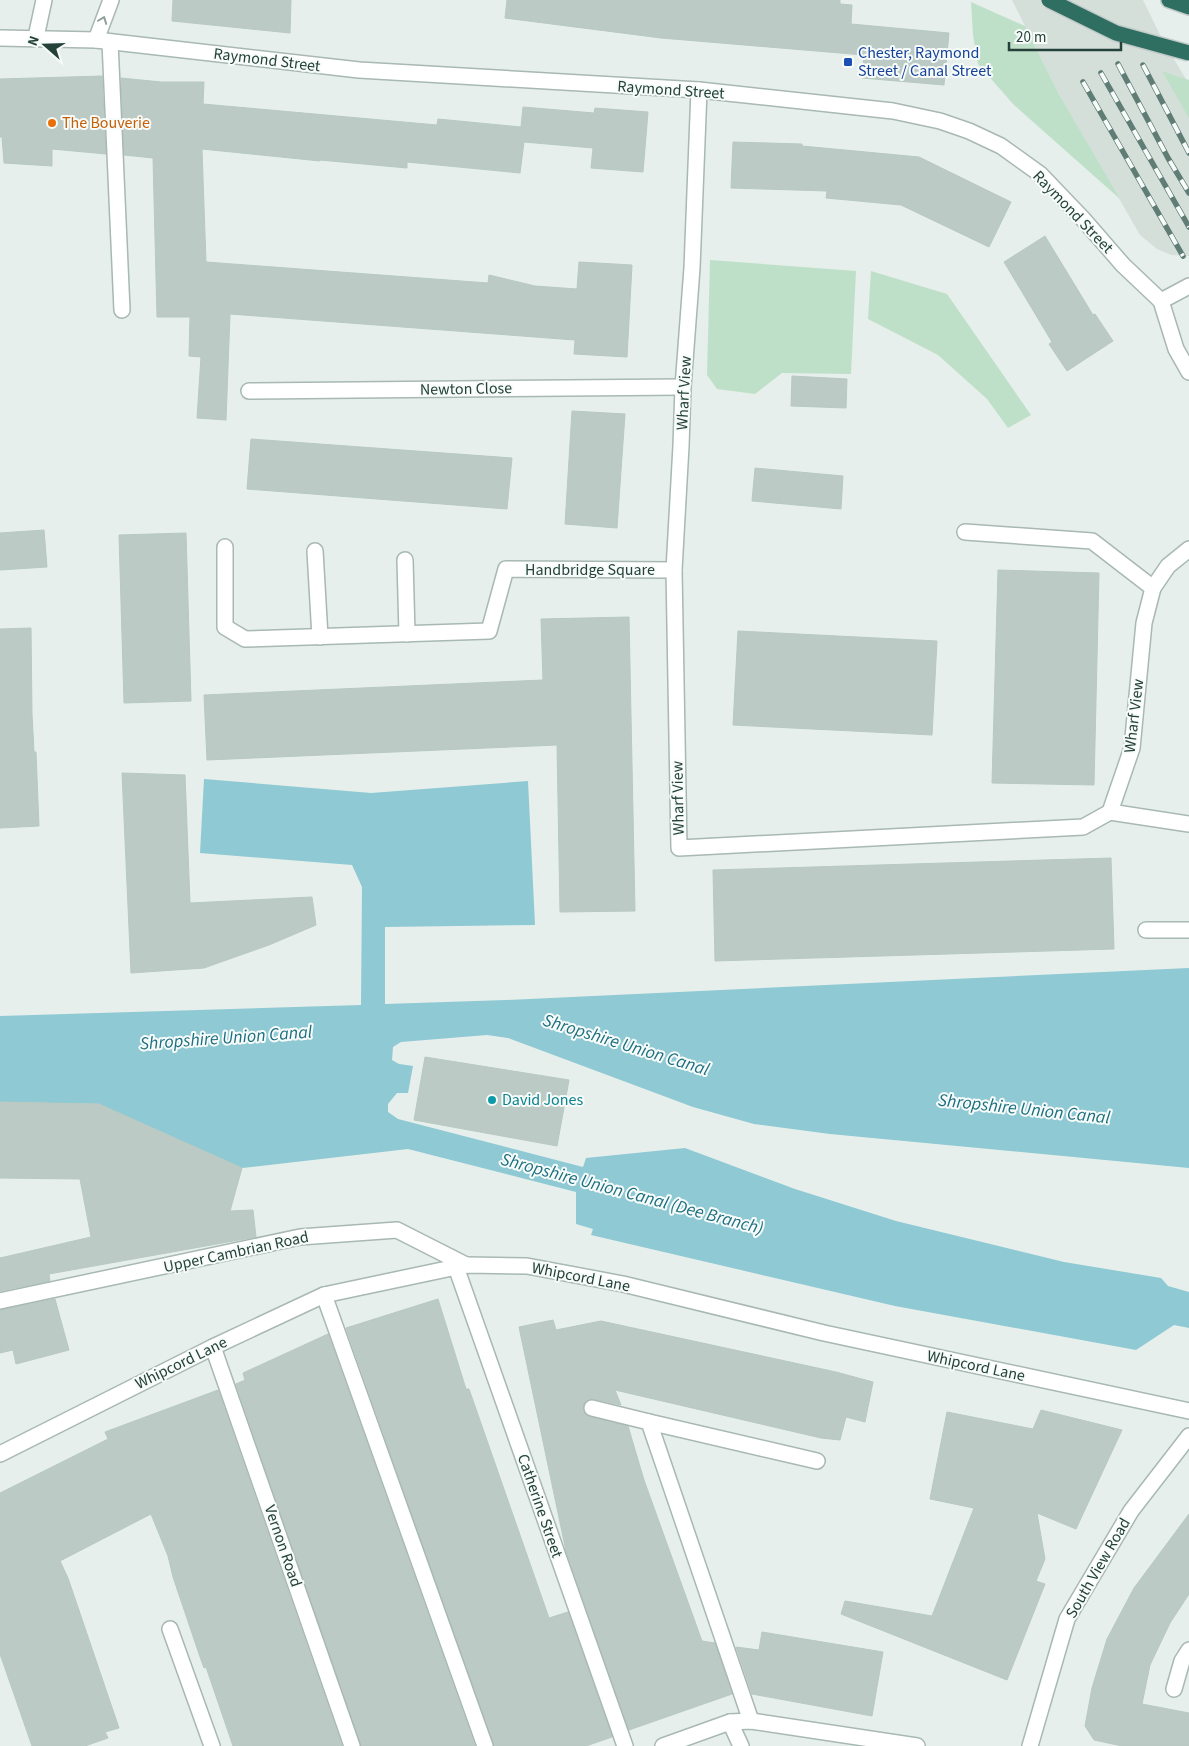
<svg xmlns="http://www.w3.org/2000/svg" width="1189" height="1746" viewBox="0 0 1189 1746" font-family="'Source Sans 3',sans-serif">
<style>
.built{fill:#d4dfda}
.green{fill:#bfe0c8}
.water{fill:#8ec9d4}
.building{fill:#bbcac4;stroke:#b8c9c2}
.lines{fill:none;stroke-linecap:round;stroke-linejoin:round}
.minor-casing{stroke:#a8b8b2;stroke-width:18}
.highway-casing{stroke:#c2cac8;stroke-width:18}
.minor{stroke:#fff;stroke-width:15}
.highway{stroke:#2f6f62;stroke-width:15}
.rail-casing{stroke:#5f7d75;stroke-width:5.5}
.rail{stroke:#f7fbf9;stroke-width:4;stroke-dasharray:11;stroke-linecap:butt}
.highway-bridge-casing{stroke:#c2cac8;stroke-width:18;stroke-linecap:butt}
.highway-bridge{stroke:#2f6f62;stroke-width:15}
.oneway{stroke:#92a09c}
.transit-dot{fill:#1a4fb4;stroke:#f7fbf9;stroke-width:2}
.food-dot{fill:#e8710a;stroke:#f7fbf9;stroke-width:2}
.culture-dot{fill:#0f9aa8;stroke:#f7fbf9;stroke-width:2}
.labels{text-anchor:middle;dominant-baseline:central;stroke-width:4;stroke-linejoin:round;paint-order:stroke}
.transit-label{font-size:16px;fill:#164399;stroke:#f7fbf9;text-anchor:start}
.street-label{font-size:16px;fill:#24423a;stroke:#f7fbf9}
.food-label{font-size:16px;fill:#c56008;stroke:#f7fbf9;text-anchor:start}
.culture-label{font-size:16px;fill:#0d838f;stroke:#f7fbf9;text-anchor:start}
.water-label{font-size:18px;font-style:italic;fill:#1c6f80;stroke:#f7fbf9}
</style>
<rect width="100%" height="100%" fill="#e6efeb"/>
<polygon class="built" points="1012,0 1143,0 1163,41 1189,84 1189,256 1171,255 1157,249 1140,235 1059,94"/>
<g class="green">
<polygon points="971,2 1025,26 1059,94 1120,199 1013,104 978,64 973,35"/>
<polygon points="1162,71 1189,80 1189,118"/>
<polygon points="710,260 856,271 851,374 782,373 755,394 717,389 707,375"/>
<polygon points="871,271 947,294 1031,415 1008,428 987,399 938,355 868,319"/>
</g>
<polygon class="water" points="204,779 371,793 528,781 535,925 385,927 385,1004 506,1000 1189,968 1189,1168 830,1134 754,1124 693,1107 508,1038 487,1035 401,1042 393,1047 392,1060 399,1064 413,1066 408,1093 397,1093 388,1104 388,1112 398,1119 583,1167 586,1158 685,1148 795,1189 896,1221 1064,1262 1161,1278 1168,1286 1189,1292 1189,1328 1174,1325 1136,1350 895,1306 591,1235 593,1229 576,1224 576,1192 408,1149 242,1168 99,1104 0,1102 0,1016 361,1005 362,887 352,865 200,853"/>
<g class="building">
<polygon points="173,0 291,0 290,33 172,21"/>
<polygon points="507,0 840,0 840,4 852,5 851,24 949,33 944,85 862,78 864,55 661,38 505,18"/>
<polygon points="102,76 106,154 52,149 52,166 4,163 2,137 0,137 0,79"/>
<polygon points="121,78 161,82 204,82 203,104 437,125 438,119 521,127 523,107 594,113 595,108 648,112 643,172 591,168 593,148 524,142 520,173 407,162 407,168 320,160 320,161 202,149 206,262 488,283 489,275 535,286 577,289 579,262 632,265 627,357 574,354 575,340 230,314 226,420 197,418 201,357 189,356 190,317 157,317 153,158 124,155"/>
<polygon points="733,142 802,144 802,146 919,157 1011,202 989,247 901,205 826,198 827,191 731,188"/>
<polygon points="1045,236 1093,315 1095,314 1113,341 1067,371 1049,344 1052,342 1004,262"/>
<polygon points="792,376 847,379 846,408 791,406"/>
<polygon points="572,411 625,414 617,528 565,524"/>
<polygon points="251,439 512,458 507,509 247,489"/>
<polygon points="755,468 843,476 841,509 752,501"/>
<polygon points="44,530 47,567 0,570 0,533"/>
<polygon points="186,533 191,701 124,703 119,535"/>
<polygon points="998,570 1099,573 1094,785 992,783"/>
<polygon points="629,617 635,911 560,912 557,745 207,760 204,695 543,680 541,619"/>
<polygon points="31,628 32,714 34,752 36,752 39,826 0,828 0,629"/>
<polygon points="738,631 937,641 932,735 733,725"/>
<polygon points="122,773 185,775 190,903 312,897 316,925 269,945 204,968 131,973"/>
<polygon points="1111,858 1114,949 715,961 713,870"/>
<polygon points="425,1057 569,1080 557,1146 414,1120"/>
<polygon points="0,1102 99,1104 242,1168 230,1211 253,1210 256,1237 49,1274 50,1281 0,1291 0,1258 91,1237 80,1179 0,1178"/>
<polygon points="55,1299 69,1350 16,1364 13,1350 0,1353 0,1310"/>
<polygon points="438,1299 466,1389 469,1389 549,1618 568,1612 612,1737 586,1746 494,1746 346,1328"/>
<polygon points="553,1320 556,1330 601,1321 836,1372 873,1382 865,1422 846,1417 840,1440 821,1438 615,1390 621,1405 594,1399 589,1399 585,1402 583,1410 586,1415 628,1426 644,1480 702,1641 715,1643 732,1694 629,1730 566,1551 519,1327"/>
<polygon points="328,1334 475,1746 361,1746 236,1384 245,1380 243,1373"/>
<polygon points="218,1390 342,1746 233,1746 206,1667 204,1668 199,1654 173,1577 168,1556 151,1514 60,1561 68,1578 119,1728 105,1732 108,1738 85,1746 32,1746 0,1654 0,1493 108,1439 105,1432"/>
<polygon points="1041,1410 1122,1430 1076,1529 1037,1513 1045,1559 1036,1581 1045,1584 1007,1680 841,1614 845,1601 932,1616 974,1508 930,1499 947,1412 1033,1429"/>
<polygon points="1189,1514 1189,1594 1170,1623 1150,1665 1142,1704 1189,1713 1189,1746 1122,1746 1094,1740 1085,1726 1092,1688 1107,1639 1134,1588"/>
<polygon points="762,1632 883,1652 872,1716 752,1694 736,1647 759,1650"/>
</g>
<g class="lines">
<g class="minor-casing">
<g id="minor">
<polyline points="36,37 44,0"/>
<polyline points="0,38 96,40 359,70 699,90 893,111 940,121 969,131 1001,146 1040,174 1083,219 1123,265 1161,301 1176,349 1189,372"/>
<polyline points="96,40 111,0"/>
<polyline points="110,42 122,310"/>
<polyline points="699,90 692,268 683,387 681,446 674,570 679,848 1083,827 1110,812 1132,748 1144,623 1153,588 1168,566 1189,549"/>
<polyline points="1161,301 1189,286"/>
<polyline points="249,391 683,387"/>
<polyline points="965,532 1092,541 1153,588"/>
<polyline points="225,547 225,627 245,639 489,631 506,569 674,570"/>
<polyline points="315,551 320,637"/>
<polyline points="405,560 407,634"/>
<polyline points="1110,812 1189,824"/>
<polyline points="1146,930 1189,930"/>
<polyline points="456,1267 625,1746"/>
<polyline points="324,1295 485,1746"/>
<polyline points="0,1301 300,1237 397,1230 466,1265"/>
<polyline points="213,1347 352,1746"/>
<polyline points="592,1408 649,1422"/>
<polyline points="0,1454 213,1347 324,1295 466,1265 527,1266 623,1284 824,1333 1189,1411"/>
<polyline points="170,1629 212,1746"/>
<polyline points="1174,1689 1182,1661 1189,1650"/>
<polyline points="751,1721 649,1422 817,1461"/>
<polyline points="730,1722 741,1746"/>
<polyline points="663,1746 730,1722 751,1721 917,1746"/>
<polyline points="1030,1746 1067,1619 1131,1511 1189,1436"/>
</g>
</g>
<g class="highway-casing">
<polyline id="highway" points="1169,0 1189,7"/>
</g>
<use href="#minor" class="minor"/>
<use href="#highway" class="highway"/>
<g class="rail-casing">
<g id="rail">
<polyline points="1118,64 1168,158 1189,193"/>
<polyline points="1143,65 1189,153"/>
<polyline points="1101,73 1189,227"/>
<polyline points="1083,82 1183,256"/>
</g>
</g>
<use href="#rail" class="rail"/>
<g class="highway-bridge-casing">
<polyline id="highway-bridge" points="1049,0 1116,33 1189,53"/>
</g>
<use href="#highway-bridge" class="highway-bridge"/>
</g>
<defs><path id="oneway-chevron" d="M-2-3.5L2.5 0L-2 3.5" fill="none" stroke-width="1.6" stroke-linecap="round" stroke-linejoin="round" transform="scale(1.25)"/></defs>
<use class="oneway" href="#oneway-chevron" transform="translate(103 20) rotate(-69)"/>
<rect class="transit-dot" x="843" y="57" width="10" height="10" rx="2.5"/>
<circle class="food-dot" cx="52" cy="123" r="5"/>
<circle class="culture-dot" cx="492" cy="1100" r="5"/>
<g class="labels">
<g class="transit-label">
<text x="858" y="53">Chester, Raymond<tspan x="858" dy="18">Street / Canal Street</tspan></text>
</g>
<g class="street-label">
<text transform="translate(267 60) rotate(7)">Raymond Street</text>
<text transform="translate(671 90) rotate(4)">Raymond Street</text>
<text transform="translate(1073 212) rotate(46)">Raymond Street</text>
<text transform="translate(466 389) rotate(-1)">Newton Close</text>
<text transform="translate(684 393) rotate(-87)">Wharf View</text>
<text x="590" y="570">Handbridge Square</text>
<text transform="translate(1134 716) rotate(-83)">Wharf View</text>
<text transform="translate(678 798) rotate(-91)">Wharf View</text>
<text transform="translate(236 1252) rotate(-12)">Upper Cambrian Road</text>
<text transform="translate(581 1277) rotate(11)">Whipcord Lane</text>
<text transform="translate(181 1363) rotate(-26)">Whipcord Lane</text>
<text transform="translate(976 1366) rotate(12)">Whipcord Lane</text>
<text transform="translate(540 1506) rotate(71)">Catherine Street</text>
<text transform="translate(283 1546) rotate(71)">Vernon Road</text>
<text transform="translate(1098 1568) rotate(-60)">South View Road</text>
</g>
<g class="food-label">
<text x="62" y="123">The Bouverie</text>
</g>
<g class="culture-label">
<text x="502" y="1100">David Jones</text>
</g>
<g class="water-label">
<text transform="translate(226 1038) rotate(-4)">Shropshire Union Canal</text>
<text transform="translate(626 1045) rotate(17)">Shropshire Union Canal</text>
<text transform="translate(1024 1109) rotate(6)">Shropshire Union Canal</text>
<text transform="translate(632 1194) rotate(15)">Shropshire Union Canal (Dee Branch)</text>
</g>
</g>
<g transform="translate(45 45) rotate(290)" stroke="#f7fbf9" stroke-width="4" paint-order="stroke">
<path d="M0-4L9 19L0 12L-9 19Z" fill="#24423a"/>
<text y="-8" font-size="14" font-weight="bold" text-anchor="middle" fill="#24423a">N</text>
</g>
<path d="M1009 42v8h112v-8" fill="none" stroke="#24423a" stroke-width="2.5"/>
<text x="1016" y="42" font-size="15" fill="#24423a" stroke="#f7fbf9" stroke-width="4" paint-order="stroke">20 m</text>
</svg>
